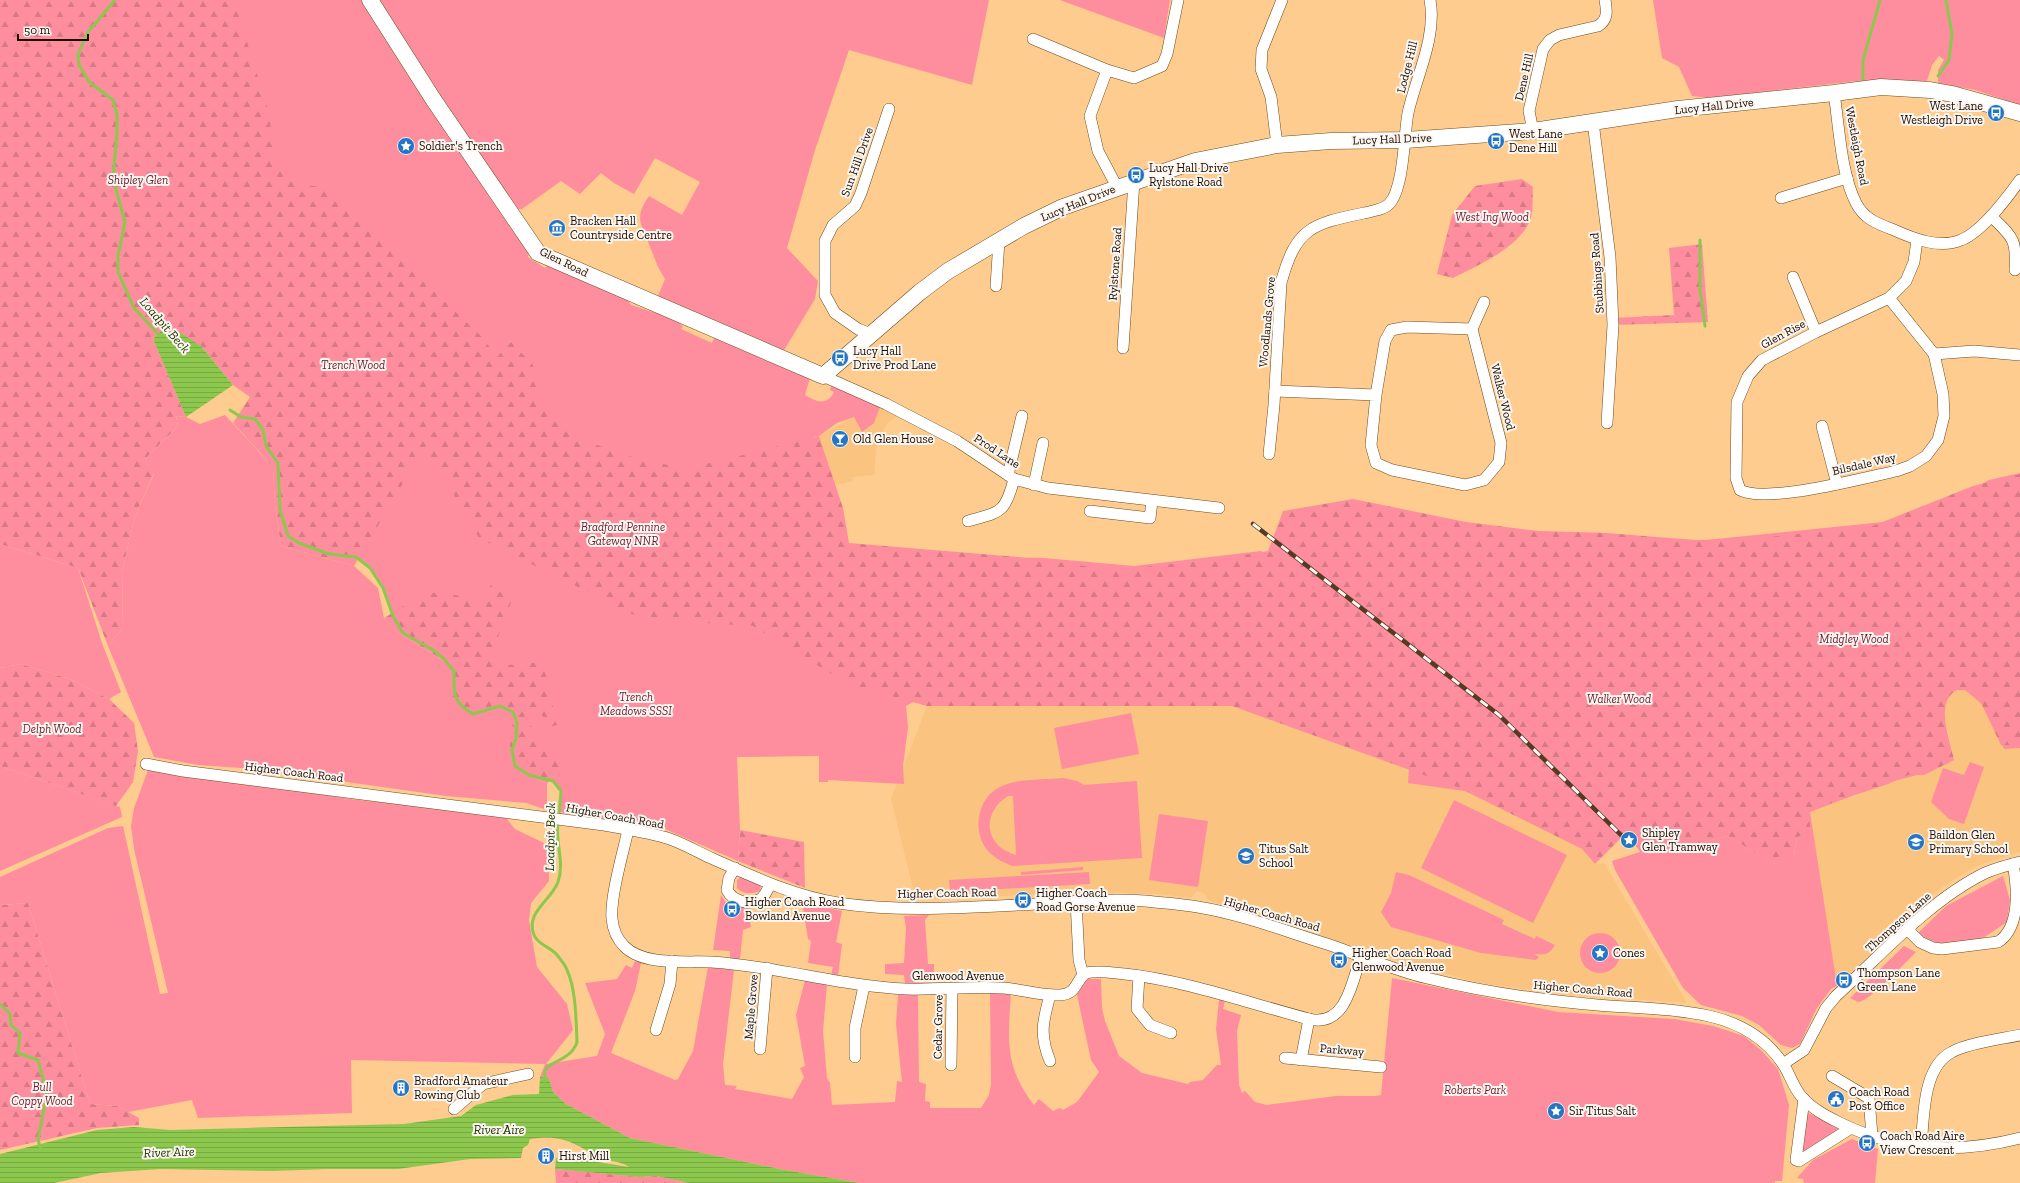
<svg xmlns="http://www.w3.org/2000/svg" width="2020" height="1183" viewBox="0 0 2020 1183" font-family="'Zilla Slab',serif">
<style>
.built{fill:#fac37f}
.green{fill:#fe8e9e;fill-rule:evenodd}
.forest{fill:url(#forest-firs)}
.water{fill:url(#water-rules)}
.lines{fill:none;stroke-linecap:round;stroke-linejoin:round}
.stream{stroke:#8cc84d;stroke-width:3}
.street-casing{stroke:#6d4b1c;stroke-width:12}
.secondary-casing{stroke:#6d4b1c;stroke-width:17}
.street{stroke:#fff;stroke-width:11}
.secondary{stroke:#fff;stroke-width:16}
.rail-casing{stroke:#553b24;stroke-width:4.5}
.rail{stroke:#fbf6f0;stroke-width:3;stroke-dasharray:9;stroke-linecap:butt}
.labels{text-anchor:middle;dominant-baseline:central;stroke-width:4;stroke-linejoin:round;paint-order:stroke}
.street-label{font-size:12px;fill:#1b0a00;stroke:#fbf6f0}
.poi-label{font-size:12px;fill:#1b0a00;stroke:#fbf6f0;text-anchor:start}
.park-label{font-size:12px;font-style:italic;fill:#6e192d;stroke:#fbf6f0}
.water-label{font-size:13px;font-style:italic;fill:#1d3301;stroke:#fbf6f0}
</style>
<defs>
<pattern id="forest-firs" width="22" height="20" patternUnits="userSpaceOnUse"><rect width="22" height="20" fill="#fe8e9e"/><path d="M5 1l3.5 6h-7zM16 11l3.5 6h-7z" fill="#d97986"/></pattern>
<pattern id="water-rules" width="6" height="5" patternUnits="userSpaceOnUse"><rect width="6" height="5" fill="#8cc84d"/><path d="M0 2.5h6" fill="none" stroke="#78aa41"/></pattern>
</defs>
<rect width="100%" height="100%" fill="#fecc8f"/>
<g class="built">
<polygon points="875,406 898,416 888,422 877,441 874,475 852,477 853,481 835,485 819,436"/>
<polygon points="1959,688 1968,688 2020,745 2020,852 1984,863 1964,873 1932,894 1837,986 1808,811 1859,795 1908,775 1954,760 1943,710 1946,699"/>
<polygon points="927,706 1232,706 1457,787 1582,849 1595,864 1604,863 1687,1003 1562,994 1479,983 1381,955 1208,900 1205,894 1197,891 1191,898 1159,894 1091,892 916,900 891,799"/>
</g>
<g class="green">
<path d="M0 0H365L529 253 528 257 545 268 550 263 627 299 631 305 681 321 680 324 683 326 681 329 712 343 715 336 811 374 805 395C816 402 827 406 834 392L830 390 831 386H833L880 407 874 423 862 432 854 417 837 423 819 436 813 437 840 543 980 557 1044 558 1134 566 1261 551 1350 613 1471 792 1408 783 1409 768 1224 702 919 699 906 706 908 727 903 766 904 784 828 780V782H819V756L737 757 740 830 738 861 658 826 563 813 560 811 561 793 553 781 526 774 547 784V810L526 803 446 796 255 769 198 765 154 757 108 646 123 628 122 571 135 516 154 474 145 459 178 426 176 416 186 417 200 424 225 415 273 467 275 505 281 546 354 566 378 588 384 618 396 631 447 663 393 616 383 588 370 568 356 557 330 219Z"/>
<path d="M378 0H989L972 85 849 50 815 150 787 248 818 281 815 299 783 352 658 296 665 279 658 267 641 224C638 213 643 205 649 196L682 215 700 182 655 158 634 194 614 183 601 173 580 194 561 181 522 209 513 210Z"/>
<polygon points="1060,0 1170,0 1164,38"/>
<polygon points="1653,0 2020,0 2020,105 1975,90 1938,83 1938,70 1944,60 1939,56 1932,65 1927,81 1857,81 1709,98 1692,96 1679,67 1662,58"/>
<polygon points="2020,473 2020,748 2004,749 1983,705 1965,690 1941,690 1939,727 1949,763 1921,774 1886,783 1810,812 1837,986 1831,989 1817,1008 1800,1044 1792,1048 1781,1045 1759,1025 1742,1016 1701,1005 1683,988 1615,870 1612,861 1640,852 1655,854 1728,836 1774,864 1794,854 1797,837 1802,836 1732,835 1657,850 1638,849 1629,836 1504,714 1274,537 1289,511 1594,539 1706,540 1883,522 1955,499 1989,480"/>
<polygon points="0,544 78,568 102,643 121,692 109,699 70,679 21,664 0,668"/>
<polygon points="1131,713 1139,754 1062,769 1054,728"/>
<polygon points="1970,762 1984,767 1964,824 1949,819 1931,802 1943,768 1964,775"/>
<polygon points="0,766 120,807 122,817 0,871"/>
<path d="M148 770 192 778 303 791 350 799 425 807 506 818 515 829 548 845 549 881 531 903 529 920 537 967 567 1004 573 1030 546 1064 597 1056 605 1034 585 983 617 979 626 965 632 968 635 961 641 963 635 991 611 1053 675 1080 678 1079 693 1051 708 967 734 970 723 1064 725 1085 737 1086 735 1089 792 1099 804 1077 800 1068 805 1066 796 1015 805 980 827 985 823 1031 827 1078 830 1083 832 1105 895 1102 897 1081 902 1082 896 1024 898 995H918L919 1082 926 1084 925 1101 930 1102V1108H981L989 1095 991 1084 990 992 1011 993C1008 1040 1004 1066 1034 1105L1039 1099 1053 1111 1060 1108 1063 1110 1077 1102 1099 1072 1091 1060 1077 995 1087 979H1101L1102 1008 1105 1021 1119 1056 1142 1073 1188 1084 1190 1082 1203 1080 1217 1065H1221L1216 1029 1219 1000H1225L1223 1009 1241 1015 1237 1031 1239 1085 1242 1093 1245 1091 1255 1102 1267 1105 1336 1096H1376L1381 1095 1392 978 1558 1012 1674 1019 1713 1026 1744 1036 1761 1050 1778 1069 1789 1105 1782 1181H1775V1183H859L780 1169 630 1138 566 1104 553 1092 549 1078 540 1077 545 1064 351 1060 352 1113 198 1118 192 1100 128 1112 118 1106 90 1104 28 903 0 905V877L108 828 123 826 160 994 168 993 134 849 131 826 134 808Z"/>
<path d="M1063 778 1077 781 1084 785 1137 781 1142 858 1012 866C1003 862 996 859 989 852 972 835 976 800 998 788 1016 778 1043 780 1063 778ZM1008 796H1013L1016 855C984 846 981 813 1008 796Z"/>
<polygon points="1454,800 1567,855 1533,923 1421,868"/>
<polygon points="1159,814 1208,821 1198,887 1149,880"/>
<polygon points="1083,867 1083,870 1021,875 1021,872"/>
<polygon points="1089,872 1090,884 950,892 949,880"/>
<path d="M1396 872 1409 875 1504 920 1502 924 1535 939 1536 936 1555 945C1549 955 1545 955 1534 954L1539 957 1536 960 1481 953 1391 927 1381 912 1391 893Z"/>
<path d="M742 876 761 885 760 891C751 894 744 895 737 888V880Z"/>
<polygon points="2003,876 2010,900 2007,922 1980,940 1942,945 1917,934 1946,906"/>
<polygon points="721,895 728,906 748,907 751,927 743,930 740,959 730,959 730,951 713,950"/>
<polygon points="802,902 842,911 836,942 842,944 838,977 831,975 833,967 808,963 811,941 808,939"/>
<polygon points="929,915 925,920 928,964 934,964 934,982 905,983 904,975 885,974 885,964 904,963 906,928 904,916"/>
<circle cx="1600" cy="953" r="20"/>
<path d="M1904 946 1916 952C1907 961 1869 1002 1858 1002 1856 1001 1852 999 1850 998Z"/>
<polygon points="1807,1112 1839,1129 1838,1133 1805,1155 1801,1151"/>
<polygon points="1852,1139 1878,1149 1875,1183 1804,1183 1803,1179 1797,1178 1813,1160"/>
</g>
<g class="forest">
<path d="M0 0H234L269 112 275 165 303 185 324 187 482 337 497 357 511 342 533 365 538 404 575 437 628 456 686 469 819 436 843 508 849 543 1018 557 1115 570 1219 559 1268 551 1283 511 1353 499 1466 522 1539 531 1606 533 1695 540 1749 539 1870 527 1973 486 2020 474V745H2001L1975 690C1969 687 1963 686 1957 690 1934 702 1950 739 1954 760L1924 775H1908L1888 784 1808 811 1811 834 1797 837 1794 854 1787 861 1773 864 1728 836 1655 854 1640 852 1631 835 1620 839 1595 864 1582 849 1457 787 1232 706H927L848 684 753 626 691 622 634 615 479 538 425 446 354 566 281 546 275 505 273 467 233 423 250 397 233 385 201 346 171 333 162 321V330L153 339 186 417 176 416 178 426 145 459 154 473 135 516 122 571 123 628 108 646 78 568 0 544Z"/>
<path d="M1522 179 1533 187C1532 196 1534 211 1530 220 1520 247 1477 266 1453 278L1437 274 1452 215 1475 186Z"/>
<polygon points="1702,244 1708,322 1613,325 1613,318 1674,315 1669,248"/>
<polygon points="491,585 512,600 495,645 496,666 543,662 557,725 550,727 536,707 524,717 560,765 547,784 518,770 509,752 513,728 511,714 501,703 473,712 451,699 449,685 457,669 396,631 384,618 426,592 482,598"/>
<polygon points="21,664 70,679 109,699 134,723 138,751 133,782 116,806 0,766 0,668"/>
<polygon points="740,830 804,842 805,888 738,861"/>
<polygon points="28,903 90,1104 118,1106 139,1118 139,1125 97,1128 0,1150 0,905"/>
<polygon points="555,1169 639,1177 656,1176 689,1183 556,1183"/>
</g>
<g class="water">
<polygon points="162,321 171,333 176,330 201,346 233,385 186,417 153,339 162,330"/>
<path d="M540 1077 549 1078 553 1092 566 1104 630 1138 780 1169 859 1183H689L656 1176 639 1177 555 1169 556 1158 579 1159 629 1167C621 1161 610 1162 602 1158 572 1144 566 1134 530 1139L528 1145 523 1148 521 1158 470 1159 398 1169H328L273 1171 161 1169 101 1173 54 1183H0V1154L97 1130 134 1127 170 1130 404 1124 461 1116 476 1105 513 1095 539 1094Z"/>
</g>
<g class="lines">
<g class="stream">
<polyline points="115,0 88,32 78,54 79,65 89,82 113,100 117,115 117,132 113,179 125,222 118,256 118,272 134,308 160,336"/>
<polyline points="1938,76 1949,60 1952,34 1946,0"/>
<polyline points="1863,79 1863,60 1880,0"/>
<polyline points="1700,240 1700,289 1705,326"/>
<path d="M230 410 241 417 255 419 263 430 266 446 278 463 280 510 288 536 299 543 329 554 356 557 370 568 383 588 393 616 403 633 433 650 443 658 454 671C454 693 452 702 473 714L500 706 513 712 517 723 516 739 512 750 515 766 529 775 553 781 561 791 559 817"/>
<polyline points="0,1004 10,1014 11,1025 20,1033 18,1053 38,1060 47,1094 38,1139 40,1147"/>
<path d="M545 1081C545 1079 544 1074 545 1071 548 1061 571 1061 577 1042 576 1020 576 989 567 970 565 964 560 959 557 955 551 947 538 945 534 935 525 912 551 901 558 882 565 862 555 843 558 822"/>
</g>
<g class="street-casing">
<g id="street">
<polyline points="1033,39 1107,70"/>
<path d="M1834 93C1839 126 1841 174 1856 203 1864 219 1878 224 1894 230 1914 239 1940 249 1961 240 1982 232 2007 198 2020 180"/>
<polyline points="1593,122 1610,257 1613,325 1607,423"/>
<path d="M1533 131 1529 111 1543 49 1550 40 1559 35 1598 26C1608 20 1607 11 1605 0"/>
<polyline points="1277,145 1271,97 1261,69 1262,50 1282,0"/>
<polyline points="1117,187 1098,151 1090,116 1107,70 1134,78 1162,66 1167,54 1178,0"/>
<polyline points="1781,198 1847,178"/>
<path d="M1991 216C2012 237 2017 238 2015 270"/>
<polyline points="1793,277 1816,332"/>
<polyline points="996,286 999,241"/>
<path d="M1889 298 1934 354 1943 394 1944 416 1938 440 1926 456 1910 466 1896 471C1864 478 1766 504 1740 490L1736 478 1737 402 1748 376 1762 360 1816 332 1889 298 1906 281 1914 262 1917 240"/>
<polyline points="1472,329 1484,302"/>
<polyline points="871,334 858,329 835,313 825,295 825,241 833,225 855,206 861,193 889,109"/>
<polyline points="1123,348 1134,181"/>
<polyline points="1934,354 1974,351 2020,355"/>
<polyline points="823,376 886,404 957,441 1014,479 1048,488 1219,508"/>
<polyline points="1275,391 1376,395 1371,445 1376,463 1392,470 1465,485 1484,480 1499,462 1501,443 1472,329 1407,327 1391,330 1385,341 1376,395"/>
<polyline points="1822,426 1837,484"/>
<path d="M1269 454 1274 405 1281 283C1296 228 1311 224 1364 213 1372 211 1383 210 1389 204 1404 189 1404 134 1408 113 1416 77 1437 37 1430 0"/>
<polyline points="1008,475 1022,416"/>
<polyline points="1034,485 1043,443"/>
<polyline points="1090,511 1150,518 1152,501"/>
<path d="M968 521C1000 512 1005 514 1014 479"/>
<path d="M146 764 183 771 604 825C626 829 649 832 670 839 684 844 698 852 711 858 752 876 793 896 838 903 897 912 959 908 1018 905 1060 903 1103 898 1145 901 1163 903 1181 904 1198 907 1241 914 1285 931 1327 944 1360 955 1393 970 1427 978 1483 992 1540 1000 1597 1005 1635 1008 1672 1008 1709 1016 1740 1023 1765 1037 1783 1064 1790 1074 1793 1087 1801 1096 1811 1108 1824 1115 1838 1122 1896 1151 1958 1154 2020 1138"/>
<path d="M628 830C623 853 610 897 612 919 613 929 617 939 624 946 643 966 685 961 711 962 777 966 840 986 906 989 938 990 970 986 1003 988 1021 989 1041 996 1060 995 1078 994 1075 980 1086 973 1098 970 1113 973 1125 974 1188 981 1248 1003 1309 1019 1346 1028 1352 982 1361 956"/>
<path d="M735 868 729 878 727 890C733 902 751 906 762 898 766 894 768 889 770 884"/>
<polyline points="1076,901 1079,960 1083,975"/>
<path d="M1908 930 1920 942 1933 948 1942 949 1998 942C2020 928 2018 890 2013 864"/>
<polyline points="1139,976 1137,1009 1150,1025 1171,1033"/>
<polyline points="656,1030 670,984 672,961"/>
<polyline points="760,1049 767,968"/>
<polyline points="855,1057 855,1028 864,986"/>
<polyline points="1285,1058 1381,1067"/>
<polyline points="1301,1060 1309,1019"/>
<path d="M1050 1061C1039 1035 1043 1021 1050 995"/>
<path d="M1783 1064 1804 1050 1826 1008 1836 996C1881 955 1930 900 1985 873 1996 868 2008 865 2020 862"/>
<polyline points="951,1065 952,989"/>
<polyline points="1832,1076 1869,1098 1872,1136"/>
<polyline points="1804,1099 1796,1160 1799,1161 1851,1128"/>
<polyline points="454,1109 483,1084 528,1074"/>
<path d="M1921 1147C1924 1118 1922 1067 1952 1052 1968 1043 2001 1039 2020 1035"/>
</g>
</g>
<g class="secondary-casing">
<polyline id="secondary" points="370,0 433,99 538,253 823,376 920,292 948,271 1024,226 1063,207 1195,161 1277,145 1331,141 1406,140 1533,131 1678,109 1834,93 1881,87 1930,90 1952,94 2020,113"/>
</g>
<use href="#street" class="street"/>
<use href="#secondary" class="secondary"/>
<g class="rail-casing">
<polyline id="rail" points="1253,524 1499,715 1624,838"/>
</g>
<use href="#rail" class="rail"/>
</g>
<defs>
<g id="bus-disc" transform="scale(0.9)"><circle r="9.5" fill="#2476c5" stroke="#fbf6f0"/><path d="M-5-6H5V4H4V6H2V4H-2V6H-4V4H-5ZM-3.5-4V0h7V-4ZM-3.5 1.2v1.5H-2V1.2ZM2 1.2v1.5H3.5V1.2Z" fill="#fff"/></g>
<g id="sight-disc" transform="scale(0.9)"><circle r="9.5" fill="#2476c5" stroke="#fbf6f0"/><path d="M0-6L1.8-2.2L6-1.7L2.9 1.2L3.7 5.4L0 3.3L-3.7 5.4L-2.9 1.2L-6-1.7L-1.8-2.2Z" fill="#fff"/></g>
<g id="museum-disc" transform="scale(0.9)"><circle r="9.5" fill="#2476c5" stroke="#fbf6f0"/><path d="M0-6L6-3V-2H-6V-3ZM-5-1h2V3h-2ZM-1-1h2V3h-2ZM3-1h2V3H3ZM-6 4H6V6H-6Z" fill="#fff"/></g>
<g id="bar-disc" transform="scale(0.9)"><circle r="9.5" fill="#2476c5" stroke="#fbf6f0"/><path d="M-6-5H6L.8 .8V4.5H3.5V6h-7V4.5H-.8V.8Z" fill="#fff"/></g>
<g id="school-disc" transform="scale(0.9)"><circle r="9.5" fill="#2476c5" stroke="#fbf6f0"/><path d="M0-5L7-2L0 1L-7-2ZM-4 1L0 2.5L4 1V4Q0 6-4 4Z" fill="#fff"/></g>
<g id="building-disc" transform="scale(0.9)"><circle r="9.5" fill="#2476c5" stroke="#fbf6f0"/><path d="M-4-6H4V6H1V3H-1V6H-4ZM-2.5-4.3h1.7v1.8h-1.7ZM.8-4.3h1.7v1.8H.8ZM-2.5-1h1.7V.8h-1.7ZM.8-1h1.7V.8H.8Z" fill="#fff"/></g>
<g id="civic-disc" transform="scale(0.9)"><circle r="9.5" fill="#2476c5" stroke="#fbf6f0"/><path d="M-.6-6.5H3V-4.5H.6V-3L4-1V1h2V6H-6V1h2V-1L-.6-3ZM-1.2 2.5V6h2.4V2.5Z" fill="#fff"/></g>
</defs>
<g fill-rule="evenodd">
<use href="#bus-disc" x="1996" y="113"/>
<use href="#bus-disc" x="1496" y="141"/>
<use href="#sight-disc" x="406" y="146"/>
<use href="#bus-disc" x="1136" y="175"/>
<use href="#museum-disc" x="557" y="228"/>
<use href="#bus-disc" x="840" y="358"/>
<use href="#bar-disc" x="840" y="439"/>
<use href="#sight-disc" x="1629" y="840"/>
<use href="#school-disc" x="1916" y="842"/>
<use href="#school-disc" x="1246" y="856"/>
<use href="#bus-disc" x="1023" y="900"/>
<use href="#bus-disc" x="732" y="909"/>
<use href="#sight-disc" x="1600" y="953"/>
<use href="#bus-disc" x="1339" y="960"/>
<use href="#bus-disc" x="1844" y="980"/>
<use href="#building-disc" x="401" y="1088"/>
<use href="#civic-disc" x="1836" y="1099"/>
<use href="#sight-disc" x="1556" y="1111"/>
<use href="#bus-disc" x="1867" y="1143"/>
<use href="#building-disc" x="546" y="1156"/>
</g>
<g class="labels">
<g class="street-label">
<text transform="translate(1407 67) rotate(-76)">Lodge Hill</text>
<text transform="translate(1524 77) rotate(-77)">Dene Hill</text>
<text transform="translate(1714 106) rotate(-6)">Lucy Hall Drive</text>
<text transform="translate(1392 139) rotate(-2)">Lucy Hall Drive</text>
<text transform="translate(1857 146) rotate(79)">Westleigh Road</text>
<text transform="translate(857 162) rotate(-70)">Sun Hill Drive</text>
<text transform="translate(1078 203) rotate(-22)">Lucy Hall Drive</text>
<text transform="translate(564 262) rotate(26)">Glen Road</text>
<text transform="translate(1115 264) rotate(-86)">Rylstone Road</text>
<text transform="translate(1597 273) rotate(-94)">Stubbings Road</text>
<text transform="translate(1267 322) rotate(-85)">Woodlands Grove</text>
<text transform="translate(1783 334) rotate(-28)">Glen Rise</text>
<text transform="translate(1503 397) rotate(76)">Walker Wood</text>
<text transform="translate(997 451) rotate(33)">Prod Lane</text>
<text transform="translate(1864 464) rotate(-13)">Bilsdale Way</text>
<text transform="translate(294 772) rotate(7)">Higher Coach Road</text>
<text transform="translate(615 816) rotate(10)">Higher Coach Road</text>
<text transform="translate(947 893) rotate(-1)">Higher Coach Road</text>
<text transform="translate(1272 914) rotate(16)">Higher Coach Road</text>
<text transform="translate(1898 922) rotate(-42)">Thompson Lane</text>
<text x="958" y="976">Glenwood Avenue</text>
<text transform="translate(1583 989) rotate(5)">Higher Coach Road</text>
<text transform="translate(751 1007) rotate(-85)">Maple Grove</text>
<text transform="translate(938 1027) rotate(-89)">Cedar Grove</text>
<text transform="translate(1342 1050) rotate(5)">Parkway</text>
</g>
<g class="poi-label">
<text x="1983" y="106" text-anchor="end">West Lane<tspan x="1983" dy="14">Westleigh Drive</tspan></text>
<text x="1509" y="134">West Lane<tspan x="1509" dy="14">Dene Hill</tspan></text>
<text x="419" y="146">Soldier's Trench</text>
<text x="1149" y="168">Lucy Hall Drive<tspan x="1149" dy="14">Rylstone Road</tspan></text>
<text x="570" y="221">Bracken Hall<tspan x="570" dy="14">Countryside Centre</tspan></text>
<text x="853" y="351">Lucy Hall<tspan x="853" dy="14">Drive Prod Lane</tspan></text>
<text x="853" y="439">Old Glen House</text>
<text x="1642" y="833">Shipley<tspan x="1642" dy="14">Glen Tramway</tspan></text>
<text x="1929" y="835">Baildon Glen<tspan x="1929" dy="14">Primary School</tspan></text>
<text x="1259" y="849">Titus Salt<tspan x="1259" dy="14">School</tspan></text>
<text x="1036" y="893">Higher Coach<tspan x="1036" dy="14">Road Gorse Avenue</tspan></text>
<text x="745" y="902">Higher Coach Road<tspan x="745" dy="14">Bowland Avenue</tspan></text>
<text x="1352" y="953">Higher Coach Road<tspan x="1352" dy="14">Glenwood Avenue</tspan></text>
<text x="1613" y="953">Cones</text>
<text x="1857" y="973">Thompson Lane<tspan x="1857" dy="14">Green Lane</tspan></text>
<text x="414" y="1081">Bradford Amateur<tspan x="414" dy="14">Rowing Club</tspan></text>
<text x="1849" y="1092">Coach Road<tspan x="1849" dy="14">Post Office</tspan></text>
<text x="1569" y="1111">Sir Titus Salt</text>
<text x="1880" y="1136">Coach Road Aire<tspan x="1880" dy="14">View Crescent</tspan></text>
<text x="559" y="1156">Hirst Mill</text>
</g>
<g class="park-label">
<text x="138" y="180">Shipley Glen</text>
<text x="1492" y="217">West Ing Wood</text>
<text x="353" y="365">Trench Wood</text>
<text x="623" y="527">Bradford Pennine<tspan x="623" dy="14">Gateway NNR</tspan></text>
<text x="1854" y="639">Midgley Wood</text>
<text x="636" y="697">Trench<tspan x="636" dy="14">Meadows SSSI</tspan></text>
<text x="1619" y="699">Walker Wood</text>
<text x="52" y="729">Delph Wood</text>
<text x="42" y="1087">Bull<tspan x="42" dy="14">Coppy Wood</tspan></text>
<text x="1475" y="1090">Roberts Park</text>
</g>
<g class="water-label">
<text transform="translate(165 325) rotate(49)">Loadpit Beck</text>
<text transform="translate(550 837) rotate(-89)">Loadpit Beck</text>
<text x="499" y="1129">River Aire</text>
<text transform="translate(169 1152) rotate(-2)">River Aire</text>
</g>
</g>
<path d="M18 34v6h70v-6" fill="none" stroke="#1b0a00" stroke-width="2"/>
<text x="24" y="34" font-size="12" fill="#1b0a00" stroke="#fbf6f0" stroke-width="3" paint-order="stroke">50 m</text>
</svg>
